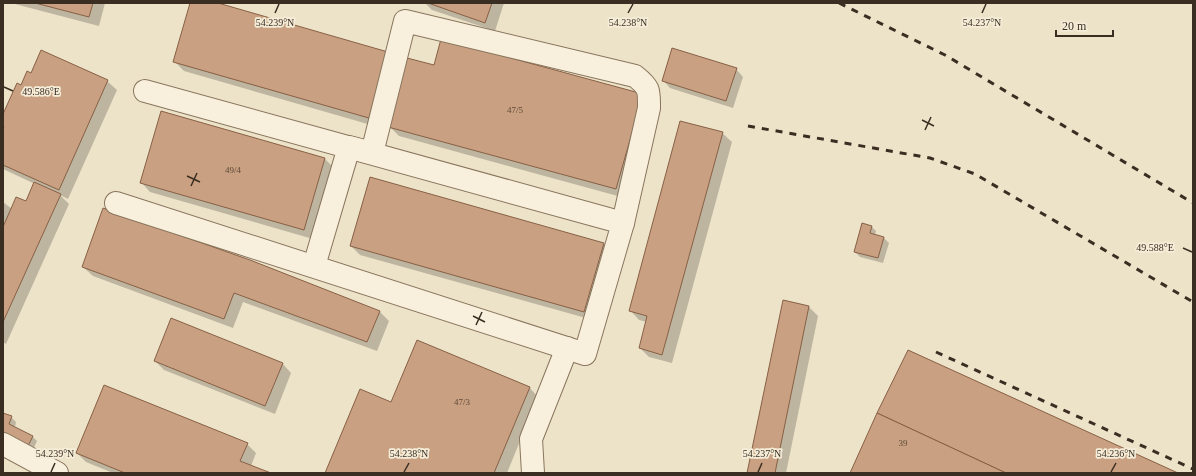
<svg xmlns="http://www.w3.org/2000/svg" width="1196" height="476" viewBox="0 0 1196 476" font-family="'Times New Roman',serif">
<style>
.shadow{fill:#0003}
.building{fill:#c9a081;stroke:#876045}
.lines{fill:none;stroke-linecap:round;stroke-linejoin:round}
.minor-casing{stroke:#89755e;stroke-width:24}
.minor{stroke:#f8f0dc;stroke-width:22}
.rail{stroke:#3a2d21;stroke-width:3;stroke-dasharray:7 7;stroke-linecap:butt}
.ticks{fill:none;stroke:#3a2d21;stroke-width:1.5}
.labels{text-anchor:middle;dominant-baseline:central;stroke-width:3.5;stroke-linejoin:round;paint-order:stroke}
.number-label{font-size:9px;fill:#5e4a39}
.ticks-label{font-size:10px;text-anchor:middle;fill:#3a2d21;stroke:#f5edd8;stroke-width:3.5;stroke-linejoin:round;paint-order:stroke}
</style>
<rect width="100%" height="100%" fill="#ede3c9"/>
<g class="shadow">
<polygon points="11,3 105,3 99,26"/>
<polygon points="191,3 214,3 397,62 378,127 184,71 175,62"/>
<polygon points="425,3 504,3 495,31 432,10"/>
<polygon points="434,66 642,95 625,198 399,136 390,127"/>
<polygon points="736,69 743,77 733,108 670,88 663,80"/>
<polygon points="31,74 107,81 117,90 68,199 60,195 69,204 6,344 3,342 3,229 5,224 4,223 3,225 3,202 12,209 26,202 35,184 3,169 3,131 4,129 3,127 3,117 21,86"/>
<polygon points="722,133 732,142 672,363 649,357 640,348 647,322 639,320 630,310"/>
<polygon points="325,159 334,168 313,239 150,192 141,182"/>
<polygon points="871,226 876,231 875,235 884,238 889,243 883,263 860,257 855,252"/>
<polygon points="603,243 612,253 593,320 360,255 351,246"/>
<polygon points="83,267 380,312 389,321 377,351 243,302 233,328 93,276"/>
<polygon points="809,307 818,316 786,473 748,473"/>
<polygon points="155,361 282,363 291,373 275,414 164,370"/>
<polygon points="529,387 538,397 507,473 326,473 392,403"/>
<polygon points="3,414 11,417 16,422 15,427 32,436 37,441 30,456 8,444"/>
<polygon points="247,444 256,453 251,466 269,473 113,473 86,462 77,453"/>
</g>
<g class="building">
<polygon points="35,3 93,3 89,17"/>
<polygon points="190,3 218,3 388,52 369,118 173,62"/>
<polygon points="428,3 492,3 485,23"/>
<polygon points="441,39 643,94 616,189 388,127 407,58 434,65"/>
<polygon points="672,48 737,68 726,101 662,81"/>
<polygon points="41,50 108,80 59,190 3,165 3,129 4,127 3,126 3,114 17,83 21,85 27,71 31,73"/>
<polygon points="161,111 325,158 304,230 140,183"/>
<polygon points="680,121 723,132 662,355 639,348 647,316 629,311"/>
<polygon points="370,177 604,243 584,312 350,246"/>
<polygon points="34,182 61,194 3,322 3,227 16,197 26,201"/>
<polygon points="103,208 250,260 380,311 367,342 234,293 224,319 82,267"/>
<polygon points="862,223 872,226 870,233 884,237 878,258 854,252"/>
<polygon points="783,300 809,306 775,473 747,473"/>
<polygon points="171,318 283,363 265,406 154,361"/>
<polygon points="417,340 530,387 494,473 325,473 360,389 391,402"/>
<polygon points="908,350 1178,473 1006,473 877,413"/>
<polygon points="104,385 248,443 240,461 271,473 125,473 76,453"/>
<polygon points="3,413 12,416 9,424 33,436 25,452 3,440"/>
<polygon points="877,413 1006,473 850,473"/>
</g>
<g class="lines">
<g class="minor-casing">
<g id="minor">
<polyline points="116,203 585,354 623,223 145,91"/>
<path d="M314 266 349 147 372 153 405 21 635 76C650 88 649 90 649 108L623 223"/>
<polyline points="3,444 57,473"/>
<polyline points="533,473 531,439 567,348"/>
</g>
</g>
<use href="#minor" class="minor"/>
<g class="rail">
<polyline points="839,3 945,55 1193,203"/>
<polyline points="748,126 930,158 975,174 1193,302"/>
<polyline points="936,352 1193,469"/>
</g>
</g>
<path class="ticks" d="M275 13 279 4M628 13 633 4M982 13 986 4M4 87 13 91M922 120 934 126M925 130 931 117M187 176 200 182M191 186 197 173M1183 248 1192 252M473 316 485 322M476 325 482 312M51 472 55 463M404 472 409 463M758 472 762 463M1111 472 1116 463"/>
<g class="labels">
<g class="number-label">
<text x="515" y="110">47/5</text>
<text x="233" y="170">49/4</text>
<text x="462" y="402">47/3</text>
<text x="903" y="443">39</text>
</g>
</g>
<g class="ticks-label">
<text x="275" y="26">54.239°N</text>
<text x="628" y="26">54.238°N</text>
<text x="982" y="26">54.237°N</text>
<text x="41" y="95">49.586°E</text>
<text x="1155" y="251">49.588°E</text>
<text x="55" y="457">54.239°N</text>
<text x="409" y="457">54.238°N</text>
<text x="762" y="457">54.237°N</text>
<text x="1116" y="457">54.236°N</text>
</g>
<rect width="1196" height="476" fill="none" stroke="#3a2d21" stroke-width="8"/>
<path d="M1056 30v6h57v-6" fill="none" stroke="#3a2d21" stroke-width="2"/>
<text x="1062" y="30" font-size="12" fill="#3a2d21" stroke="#f5edd8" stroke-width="3" paint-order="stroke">20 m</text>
</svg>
